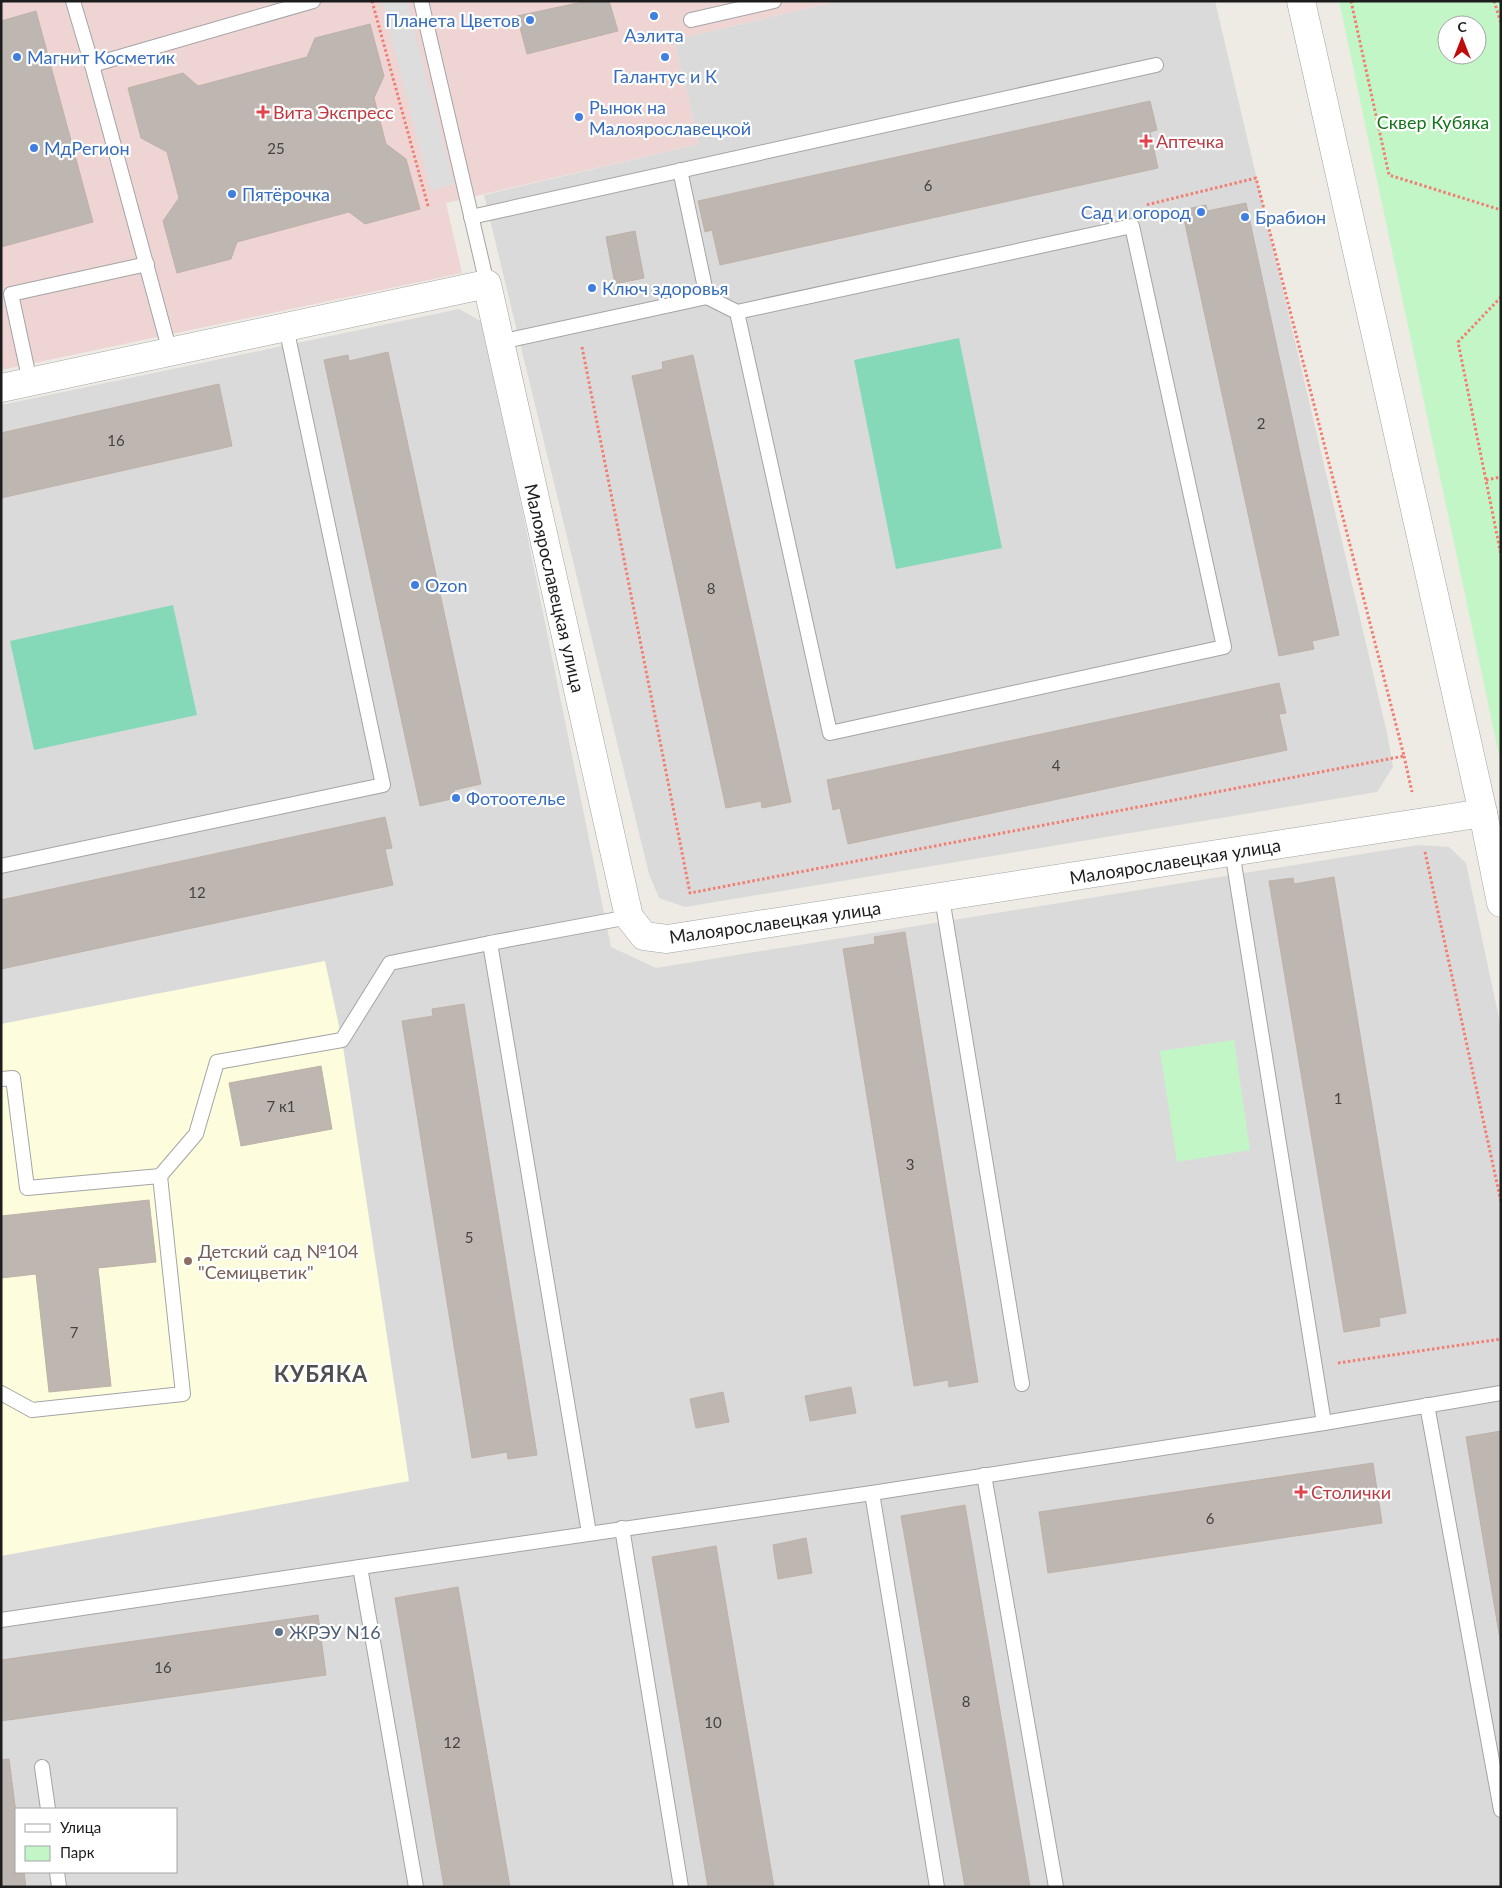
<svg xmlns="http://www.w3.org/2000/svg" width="1502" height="1888" viewBox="0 0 1502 1888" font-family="Lato,sans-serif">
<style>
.residential{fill:#dbdada;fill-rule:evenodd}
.commercial{fill:#eed5d4}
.education{fill:#fdfdde}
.park{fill:#c3f6c7;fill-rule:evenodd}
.pitch{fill:#86d9b8}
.parking{fill:#ddd}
.building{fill:#beb6b0;stroke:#bfb1a7}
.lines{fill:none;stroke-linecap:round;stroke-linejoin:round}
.service-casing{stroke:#a4a4a4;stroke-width:16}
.minor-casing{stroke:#a4a4a4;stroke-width:29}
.path{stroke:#f17e71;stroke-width:3;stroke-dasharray:2.5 2.5;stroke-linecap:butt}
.service{stroke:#fff;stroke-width:14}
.minor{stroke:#fff;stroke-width:28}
.shop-dot{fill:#3f7fe0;stroke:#fff;stroke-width:2}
.health-dot{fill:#e0444e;stroke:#fff;stroke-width:2}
.education-dot{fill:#8d6e63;stroke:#fff;stroke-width:2}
.service-dot{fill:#5c6f8a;stroke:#fff;stroke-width:2}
.labels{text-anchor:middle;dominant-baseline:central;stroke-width:4.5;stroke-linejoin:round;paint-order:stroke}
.number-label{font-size:15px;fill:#454342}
.shop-label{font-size:18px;fill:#366cbe;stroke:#fff;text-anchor:start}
.health-label{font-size:18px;fill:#be3a42;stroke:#fff;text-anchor:start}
.park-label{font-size:18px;fill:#12751a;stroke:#fff}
.street-label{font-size:18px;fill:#1d1d1d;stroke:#fff}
.education-label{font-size:18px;fill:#785e54;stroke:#fff;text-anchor:start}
.service-label{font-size:18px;fill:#4e5e75;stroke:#fff;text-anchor:start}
.district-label{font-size:22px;font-weight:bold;letter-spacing:1px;fill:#505050;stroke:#fff}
</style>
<rect width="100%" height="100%" fill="#eeeae4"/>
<g class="residential">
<polygon points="838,1 1215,1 1387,733 1393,767 1377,792 685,907 659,898 649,874 484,195 699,144 674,40"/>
<path d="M459 309 484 323 611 947 656 968 1418 845 1449 847 1466 863 1501 1028V1887H1V405ZM16 1809H176V1872H16Z"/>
</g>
<polygon class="commercial" points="1,1 838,1 674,40 699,144 446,203 462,273 1,370"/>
<polygon class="education" points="325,961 342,1040 409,1481 1,1556 1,1024"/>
<g class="park">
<path d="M1339 1H1501V764ZM1447 25H1477V55H1447Z"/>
<polygon points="1234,1040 1250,1150 1177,1162 1160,1051"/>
</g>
<g class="pitch">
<polygon points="959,338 1002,548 896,569 854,360"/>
<polygon points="173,605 197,715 34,750 10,641"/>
</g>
<polygon class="parking" points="382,1 407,1 454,184 431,190"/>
<g class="building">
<polygon points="587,1 609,1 618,31 527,54 517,16"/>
<polygon points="36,11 93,222 1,247 1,21"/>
<polygon points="370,24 384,76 374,98 386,144 406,159 420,209 365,224 349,212 237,242 231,259 177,273 163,221 179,198 167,152 141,138 128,88 183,73 198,86 307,57 315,38"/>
<polygon points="1150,101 1157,130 1150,132 1158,168 720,265 712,230 705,232 698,201"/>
<polygon points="1246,203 1339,635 1312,641 1314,649 1279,656 1182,210 1206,205 1207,211"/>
<polygon points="635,231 644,278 615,284 606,237"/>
<polygon points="388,352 481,784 454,790 456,798 420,806 324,360 348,355 349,361"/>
<polygon points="693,355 791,802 762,808 761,801 726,808 632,376 663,369 662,362"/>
<polygon points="219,384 232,446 1,498 1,433"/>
<polygon points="1279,683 1286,713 1279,714 1287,750 848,844 840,808 833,810 827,780"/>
<polygon points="385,817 392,848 385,849 393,885 1,969 1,900"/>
<polygon points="1334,877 1406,1313 1379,1318 1380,1326 1344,1332 1269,881 1293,878 1294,884"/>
<polygon points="905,932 978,1382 949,1387 948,1380 914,1386 843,949 875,944 874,937"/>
<polygon points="464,1004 537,1455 508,1459 507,1452 472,1458 402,1021 433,1016 432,1009"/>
<polygon points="321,1066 332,1129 241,1146 229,1083"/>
<polygon points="149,1200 156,1262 98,1268 111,1386 49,1392 36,1274 1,1278 1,1216"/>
<polygon points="851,1387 856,1413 810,1421 805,1396"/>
<polygon points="723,1392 729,1422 696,1428 690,1399"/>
<polygon points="1501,1431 1501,1645 1466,1437"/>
<polygon points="1373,1463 1382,1523 1048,1573 1039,1512"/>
<polygon points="965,1505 1030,1887 965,1887 901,1516"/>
<polygon points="806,1538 812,1573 778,1579 773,1545"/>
<polygon points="716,1546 774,1887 708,1887 652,1557"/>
<polygon points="458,1587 510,1887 444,1887 395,1598"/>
<polygon points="318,1615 326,1675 1,1721 1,1660"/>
<polygon points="9,1759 16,1813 16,1872 24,1872 26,1887 1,1887 1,1760"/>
</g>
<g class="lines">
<g class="service-casing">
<g id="service">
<polyline points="73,1 92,65 313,1"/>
<polyline points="421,1 487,284"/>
<polyline points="691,20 774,1"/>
<polyline points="92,65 170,352"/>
<polyline points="471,217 1156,65"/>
<polyline points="707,297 737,312 1132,226 1224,647 830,733 737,312"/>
<polyline points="500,342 707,297 680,170"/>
<polyline points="30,382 11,294 147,264"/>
<polyline points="1232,851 1324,1423"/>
<polyline points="1,866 383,785 286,327"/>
<polyline points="942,898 1022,1384"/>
<polyline points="1,1079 13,1078 27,1188 160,1176 196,1134 217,1062 342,1040 390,963 490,943"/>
<polyline points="1,1393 32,1410 183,1394 160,1176"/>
<polyline points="1427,1405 1501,1810"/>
<polyline points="984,1475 1056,1887"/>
<polyline points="872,1493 937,1887"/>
<polyline points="622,1528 681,1887"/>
<polyline points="589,1533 490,943 629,917"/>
<polyline points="360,1567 872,1493 1324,1423 1501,1393"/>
<polyline points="1,1620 360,1567 416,1887"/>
<polyline points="42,1767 48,1809"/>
<polyline points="57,1872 59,1887"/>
</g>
</g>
<g class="minor-casing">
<g id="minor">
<polyline points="1301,1 1483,813 1501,903"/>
<polyline points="1,388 487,284 629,917 644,936 667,939 1483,813"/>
</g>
</g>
<g class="path">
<polyline points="372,1 428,206"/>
<polyline points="1351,1 1389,175 1501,210"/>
<polyline points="1494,1 1501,23"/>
<polyline points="1501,297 1458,342 1501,555"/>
<polyline points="582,347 690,893 1404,756 1256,178 1146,205"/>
<polyline points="1486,480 1501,477"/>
<polyline points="1404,756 1412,792"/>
<polyline points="1425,852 1501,1202"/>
<polyline points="1338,1363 1501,1339"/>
</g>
<use href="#service" class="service"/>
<use href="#minor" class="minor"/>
</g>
<g class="shop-dot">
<circle cx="654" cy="16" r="5"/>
<circle cx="530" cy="20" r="5"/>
<circle cx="17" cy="57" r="5"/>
<circle cx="665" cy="57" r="5"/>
<circle cx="579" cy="117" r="5"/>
<circle cx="34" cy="148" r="5"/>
<circle cx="232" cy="194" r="5"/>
<circle cx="1201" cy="212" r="5"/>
<circle cx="1245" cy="217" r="5"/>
<circle cx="592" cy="288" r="5"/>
<circle cx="415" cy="585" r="5"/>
<circle cx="456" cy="798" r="5"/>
</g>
<g class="health-dot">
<path d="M260.5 104.5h5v5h5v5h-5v5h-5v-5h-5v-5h5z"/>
<path d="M1143.5 133.5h5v5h5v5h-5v5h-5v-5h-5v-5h5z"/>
<path d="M1298.5 1484.5h5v5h5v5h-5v5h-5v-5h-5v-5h5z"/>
</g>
<circle class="education-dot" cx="188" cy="1261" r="5"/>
<circle class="service-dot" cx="279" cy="1632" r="5"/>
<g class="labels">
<g class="number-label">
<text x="276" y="148">25</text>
<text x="928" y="185">6</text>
<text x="1261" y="423">2</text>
<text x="116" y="440">16</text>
<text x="711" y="588">8</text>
<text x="1056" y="765">4</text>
<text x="197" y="892">12</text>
<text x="1338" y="1098">1</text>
<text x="281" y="1106">7 к1</text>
<text x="910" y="1164">3</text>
<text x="469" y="1237">5</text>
<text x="74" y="1332">7</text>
<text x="1210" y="1518">6</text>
<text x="163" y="1667">16</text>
<text x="966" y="1701">8</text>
<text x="713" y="1722">10</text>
<text x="452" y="1742">12</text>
</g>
<g class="shop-label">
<text x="520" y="20" text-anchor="end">Планета Цветов</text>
<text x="654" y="35" text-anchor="middle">Аэлита</text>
<text x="27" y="57">Магнит Косметик</text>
<text x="665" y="76" text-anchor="middle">Галантус и К</text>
<text x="589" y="107">Рынок на<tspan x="589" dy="21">Малоярославецкой</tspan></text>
<text x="44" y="148">МдРегион</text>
<text x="242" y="194">Пятёрочка</text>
<text x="1191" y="212" text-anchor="end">Сад и огород</text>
<text x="1255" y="217">Брабион</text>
<text x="602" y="288">Ключ здоровья</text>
<text x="425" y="585">Ozon</text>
<text x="466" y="798">Фотоотелье</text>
</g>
<g class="health-label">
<text x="273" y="112">Вита Экспресс</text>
<text x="1156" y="141">Аптечка</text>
<text x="1311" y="1492">Столички</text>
</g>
<g class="park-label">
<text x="1433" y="122">Сквер Кубяка</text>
</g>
<g class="street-label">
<text transform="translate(555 588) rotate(77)">Малоярославецкая улица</text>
<text transform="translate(1175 861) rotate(-9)">Малоярославецкая улица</text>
<text transform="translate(775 922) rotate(-8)">Малоярославецкая улица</text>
</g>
<g class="education-label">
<text x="198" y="1251">Детский сад №104<tspan x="198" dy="21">"Семицветик"</tspan></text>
</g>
<g class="service-label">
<text x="289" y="1632">ЖРЭУ N16</text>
</g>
<g class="district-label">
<text x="321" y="1373">КУБЯКА</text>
</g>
</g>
<rect width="1502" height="1888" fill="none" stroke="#1d1d1d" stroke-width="5"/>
<rect x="15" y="1808" width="162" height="65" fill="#ffffff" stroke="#a5a5a5"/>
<rect x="25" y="1824" width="25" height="8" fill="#ffffff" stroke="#a5a5a5"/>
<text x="60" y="1833" font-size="15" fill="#1d1d1d">Улица</text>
<rect x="25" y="1846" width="25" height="15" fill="#c3f6c7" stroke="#a5a5a5"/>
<text x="60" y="1858" font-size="15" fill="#1d1d1d">Парк</text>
<g transform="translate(1462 40)"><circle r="24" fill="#ffffff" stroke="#a5a5a5"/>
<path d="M0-4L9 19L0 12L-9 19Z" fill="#bf0c0c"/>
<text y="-8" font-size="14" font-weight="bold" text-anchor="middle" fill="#1d1d1d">С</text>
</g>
</svg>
